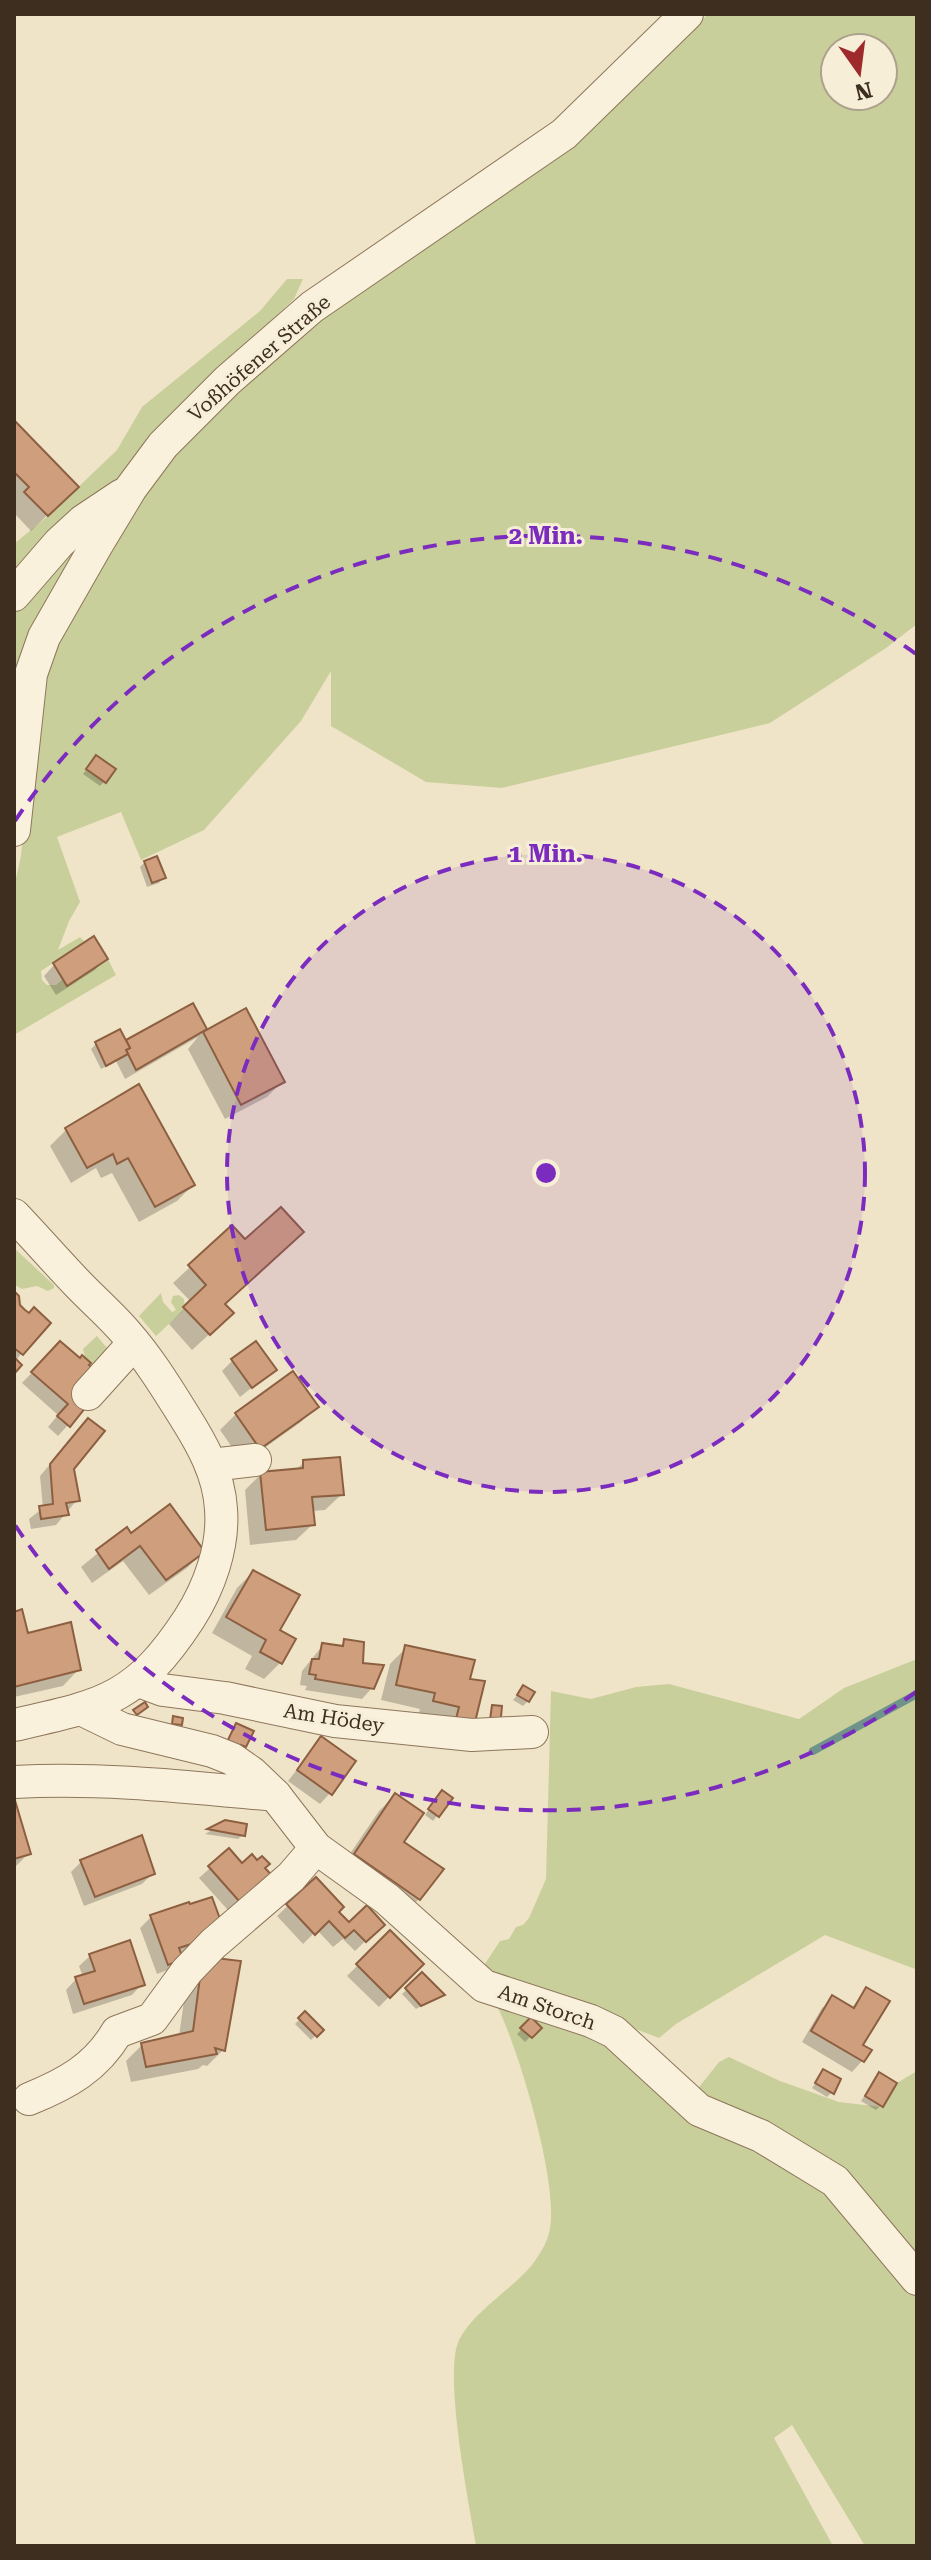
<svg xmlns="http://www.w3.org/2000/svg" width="931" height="2560" viewBox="0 0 931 2560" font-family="'Roboto Serif',serif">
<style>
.green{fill:#c9cf9b;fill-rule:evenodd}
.shadow{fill:#0003}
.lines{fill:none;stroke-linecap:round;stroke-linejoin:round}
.stream{stroke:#6f938a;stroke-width:8}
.building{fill:#cf9f7d;stroke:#8d5f41;stroke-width:2}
.minor-casing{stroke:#8d765c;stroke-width:34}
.minor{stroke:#faf1dc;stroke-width:32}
.ring{fill:none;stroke:#7b2cbf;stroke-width:4;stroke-dasharray:14 10}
.labels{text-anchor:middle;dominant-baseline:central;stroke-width:6;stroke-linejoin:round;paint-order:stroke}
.street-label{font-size:20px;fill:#3d2e20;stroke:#f7eed8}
.centre{fill:#7b2cbf;stroke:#f7eed8;stroke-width:4}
.ring-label{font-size:24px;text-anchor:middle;font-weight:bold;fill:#7b2cbf;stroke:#f7eed8;stroke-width:6;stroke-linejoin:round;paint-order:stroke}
</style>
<rect width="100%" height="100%" fill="#f0e4c8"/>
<g class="green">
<path d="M708 14H917V624L886 648 770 723 502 788 426 782 331 726V671L301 721 204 830 141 860 121 812 57 837 80 902 69 921 58 950 80 937 85 942 41 971 42 980 47 985H56L63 979 67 985 108 959 116 975 14 1035V887L21 856 32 739 52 646 162 457 325 314 674 49ZM835 48H883V96H835Z"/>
<polygon points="287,279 303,279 294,299 202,387 129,473 14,578 15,543 48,516 117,450 142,407 260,311"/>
<polygon points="82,532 14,713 14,605"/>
<polygon points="14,1248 54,1285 54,1288 48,1291 37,1286 22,1289 15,1285"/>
<polygon points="161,1293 163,1302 172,1312 176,1310 171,1302 173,1296 179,1295 184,1299 185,1309 156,1336 139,1316"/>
<polygon points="97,1336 112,1354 96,1372 89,1365 91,1363 85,1358 83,1349"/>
<polygon points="917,1659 917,1967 915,1969 825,1935 676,2024 659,2038 481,1970 500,1941 509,1939 516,1927 523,1925 529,1918 546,1879 551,1691 591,1699 636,1687 669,1684 799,1719 844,1688"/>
<path d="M500 2004 570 2018 821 2180 917 2290V2546H865L792 2425 774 2438 833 2546H476C469 2504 443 2374 459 2340 473 2312 512 2289 532 2265 538 2257 547 2243 549 2233 561 2189 519 2051 498 2008Z"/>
<polygon points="729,2057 780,2081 839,2102 882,2107 897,2083 917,2071 917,2265 906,2253 692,2096 719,2062"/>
</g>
<g class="shadow">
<polygon points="14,423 76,487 31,531 14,513"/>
<polygon points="92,762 105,781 100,786 83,774"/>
<polygon points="145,862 163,878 159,883 147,887 140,867"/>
<polygon points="105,959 95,970 56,995 44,976 54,965"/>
<polygon points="193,1006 207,1032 283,1081 267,1097 225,1119 188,1049 198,1037 125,1079 116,1061 101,1069 91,1049 96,1044 119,1032 125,1044"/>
<polygon points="138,1087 193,1185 177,1201 139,1222 112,1173 101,1178 96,1168 71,1183 50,1146 66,1130"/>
<polygon points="232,1228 223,1305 215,1329 192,1350 169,1324 191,1302 173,1283"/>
<polygon points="14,1294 18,1306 29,1316 48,1323 15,1361 14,1371"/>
<polygon points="60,1343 80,1360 68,1425 58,1436 48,1427 58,1415 22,1383"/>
<polygon points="232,1361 275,1369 240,1397 222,1371"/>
<polygon points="317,1406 301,1422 243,1463 220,1430 236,1414"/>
<polygon points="78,1431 72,1468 77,1500 56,1525 31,1529 29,1519 43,1508 40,1476"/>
<polygon points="304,1462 342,1494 325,1510 312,1511 313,1524 296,1540 250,1545 245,1490 261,1474 295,1471"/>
<polygon points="126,1530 130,1536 203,1552 187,1568 149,1595 123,1561 92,1583 81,1567"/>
<polygon points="253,1572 278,1631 280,1663 264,1679 245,1669 252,1656 212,1633 237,1588"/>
<polygon points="14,1614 27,1636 79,1669 63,1686 14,1697"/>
<polygon points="345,1641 361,1664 372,1688 362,1699 305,1690 307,1686 300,1685 302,1671 323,1645 339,1648"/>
<polygon points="406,1648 468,1681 473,1721 418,1717 420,1709 381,1700 390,1664"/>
<polygon points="523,1688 528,1701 523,1706 513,1700"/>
<polygon points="321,1739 330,1793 320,1804 288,1781"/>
<polygon points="395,1795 401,1843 419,1899 403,1915 339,1870 379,1811"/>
<polygon points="437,1797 450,1799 433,1821 425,1815"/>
<polygon points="14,1804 29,1853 14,1868"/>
<polygon points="226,1822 243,1835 238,1839 205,1834"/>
<polygon points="229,1851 242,1866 257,1863 236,1919 199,1878"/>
<polygon points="82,1861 153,1873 142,1884 84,1906 71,1872"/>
<polygon points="315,1880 349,1925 382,1925 355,1951 343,1939 333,1947 317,1930 303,1944 277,1916"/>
<polygon points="188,1904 191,1950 179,1954 170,1969 157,1974 140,1928 151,1917"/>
<polygon points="390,1933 421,1964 379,2007 347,1976"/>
<polygon points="90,1956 142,1984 132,1995 73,2014 66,1990 76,1979 83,1977 79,1966"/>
<polygon points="208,1959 223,2050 207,2066 203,2065 198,2069 131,2082 126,2061 142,2045 179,2036 187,1980"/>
<polygon points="422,1975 442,1995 416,2009 402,1994"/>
<polygon points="866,1989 861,2046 862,2061 852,2072 802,2042 822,2008 833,1998 851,2009"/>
<polygon points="305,2014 321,2030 311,2040 295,2024"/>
<polygon points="531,2020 539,2028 525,2042 517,2034"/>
<polygon points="823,2072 832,2092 827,2097 812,2088"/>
<polygon points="879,2075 881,2105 876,2110 861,2101"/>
</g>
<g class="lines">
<polyline class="stream" points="813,1751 917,1694"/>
</g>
<g class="building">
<polygon points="14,420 79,487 48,516 24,492 29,487 14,472"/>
<polygon points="96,755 116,769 106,783 86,769"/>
<polygon points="157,856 166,878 152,883 144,861"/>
<polygon points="94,936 108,959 67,986 53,963"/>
<polygon points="193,1003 207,1029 136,1070 126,1050 130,1048 126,1040"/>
<polygon points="246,1008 285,1082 241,1105 203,1032"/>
<polygon points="120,1029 130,1048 126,1050 128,1054 106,1066 95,1042"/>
<polygon points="139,1084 195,1185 155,1207 128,1158 117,1164 113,1154 87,1168 65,1128"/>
<polygon points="281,1207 304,1232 225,1304 234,1313 210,1335 183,1307 206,1285 188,1265 232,1225 245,1239"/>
<polygon points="14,1291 19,1296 20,1305 25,1310 29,1313 34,1307 51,1323 23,1355 14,1348"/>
<polygon points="60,1341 80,1358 82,1355 91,1363 89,1365 97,1373 93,1398 70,1427 57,1416 68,1404 31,1372"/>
<polygon points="256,1341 277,1370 252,1388 231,1359"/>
<polygon points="14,1357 22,1365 14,1374"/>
<polygon points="293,1371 319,1407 260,1449 235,1413"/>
<polygon points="88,1418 105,1431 74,1469 80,1501 66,1503 69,1515 41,1519 39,1506 53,1504 50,1464"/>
<polygon points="340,1457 344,1495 312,1497 315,1525 266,1530 260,1472 303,1468 303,1460"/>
<polygon points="170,1504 205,1552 166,1580 140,1546 109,1569 96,1550 127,1527 131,1533"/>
<polygon points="253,1570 300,1595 280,1630 296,1639 282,1664 260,1652 266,1640 226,1617"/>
<polygon points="22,1609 28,1633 71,1622 81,1670 14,1687 14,1612"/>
<polygon points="344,1639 364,1642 363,1663 384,1665 374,1689 315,1679 316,1675 309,1674 312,1659 319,1659 322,1643 343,1646"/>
<polygon points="405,1645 475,1660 470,1679 485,1681 475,1722 456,1719 459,1707 433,1701 435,1693 396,1685"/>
<polygon points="523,1685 535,1692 529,1702 517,1695"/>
<polygon points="145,1702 148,1707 137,1715 133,1710"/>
<polygon points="492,1705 502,1706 500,1728 489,1727"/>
<polygon points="173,1716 183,1718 182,1725 172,1724"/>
<polygon points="236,1723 254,1731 246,1747 241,1745 238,1751 226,1744"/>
<polygon points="321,1736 356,1761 332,1795 297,1770"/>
<polygon points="442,1790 453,1798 439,1817 428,1809"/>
<polygon points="395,1793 424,1813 404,1842 444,1869 420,1900 354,1854"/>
<polygon points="14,1797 31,1854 14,1859"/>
<polygon points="225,1820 247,1824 245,1836 207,1829"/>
<polygon points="142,1835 155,1874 95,1897 80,1860"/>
<polygon points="229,1848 242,1863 252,1854 257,1860 262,1856 270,1864 265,1868 278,1882 247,1910 208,1866"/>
<polygon points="316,1877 344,1907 339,1912 349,1922 367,1905 385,1925 366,1942 354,1930 345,1938 329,1921 315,1935 286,1904"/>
<polygon points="212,1897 223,1927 204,1940 179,1948 183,1959 168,1965 150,1915 189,1902 190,1904"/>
<polygon points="390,1930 424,1964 390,1998 356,1964"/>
<polygon points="130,1940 145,1985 84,2004 75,1977 95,1971 89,1954"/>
<polygon points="207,1957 241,1961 225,2051 215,2048 217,2054 146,2067 141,2043 193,2031 202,1962"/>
<polygon points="422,1972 445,1995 421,2006 405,1988"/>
<polygon points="866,1987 890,2001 863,2045 872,2050 864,2062 811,2031 832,1995 854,2008"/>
<polygon points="305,2011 324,2030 317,2037 298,2018"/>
<polygon points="531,2017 542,2028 532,2038 520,2028"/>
<polygon points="823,2069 841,2079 834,2094 815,2083"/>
<polygon points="879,2072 897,2083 883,2107 865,2096"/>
</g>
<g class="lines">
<g class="minor-casing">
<g id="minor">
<polyline points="14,595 59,543 83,521 122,495"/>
<polyline points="14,830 31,674 44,637 96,546 131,488 163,445 228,380 312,307 564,134 687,14"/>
<path d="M14 1215C35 1237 55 1260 76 1282 93 1300 112 1316 127 1334 149 1359 166 1387 183 1414 202 1444 219 1474 221 1509 224 1547 209 1588 189 1619 136 1700 103 1705 14 1725"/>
<polyline points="88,1394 134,1343"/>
<polyline points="211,1465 255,1460"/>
<polyline points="139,1681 163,1690 225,1698 335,1721 472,1735 532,1732"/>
<polyline points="83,1710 122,1729 212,1751 232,1759 252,1773 275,1795 316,1848 387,1899 484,1986 591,2021 614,2032 699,2110 761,2136 835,2181 917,2279"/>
<path d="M14 1782C101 1777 188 1787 275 1795"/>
<path d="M29 2099C66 2084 96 2068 117 2032L152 2019 187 1971 213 1944 291 1877 316 1848"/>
</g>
</g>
<use href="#minor" class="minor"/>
</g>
<circle cx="546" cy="1173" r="319" fill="#7b2cbf" fill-opacity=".12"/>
<g class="ring">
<circle cx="546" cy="1173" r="319"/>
<path d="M916 1692A637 637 0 0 1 15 1525M15 821A637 637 0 0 1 916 654"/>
</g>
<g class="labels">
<g class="street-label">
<text transform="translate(259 358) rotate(-41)">Voßhöfener Straße</text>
<text transform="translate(334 1718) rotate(9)">Am Hödey</text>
<text transform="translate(547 2007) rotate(19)">Am Storch</text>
</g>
</g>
<circle cx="546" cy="1173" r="12" class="centre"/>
<g class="ring-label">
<text x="546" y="544">2 Min.</text>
<text x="546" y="862">1 Min.</text>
</g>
<rect width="931" height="2560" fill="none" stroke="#3d2e20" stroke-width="32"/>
<g transform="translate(859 72) rotate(166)"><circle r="38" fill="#f7eed8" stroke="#ada18e" stroke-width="2"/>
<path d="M0-6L14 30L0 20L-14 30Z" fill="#9e2a2b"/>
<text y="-12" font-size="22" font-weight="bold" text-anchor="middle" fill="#3d2e20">N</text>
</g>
</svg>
